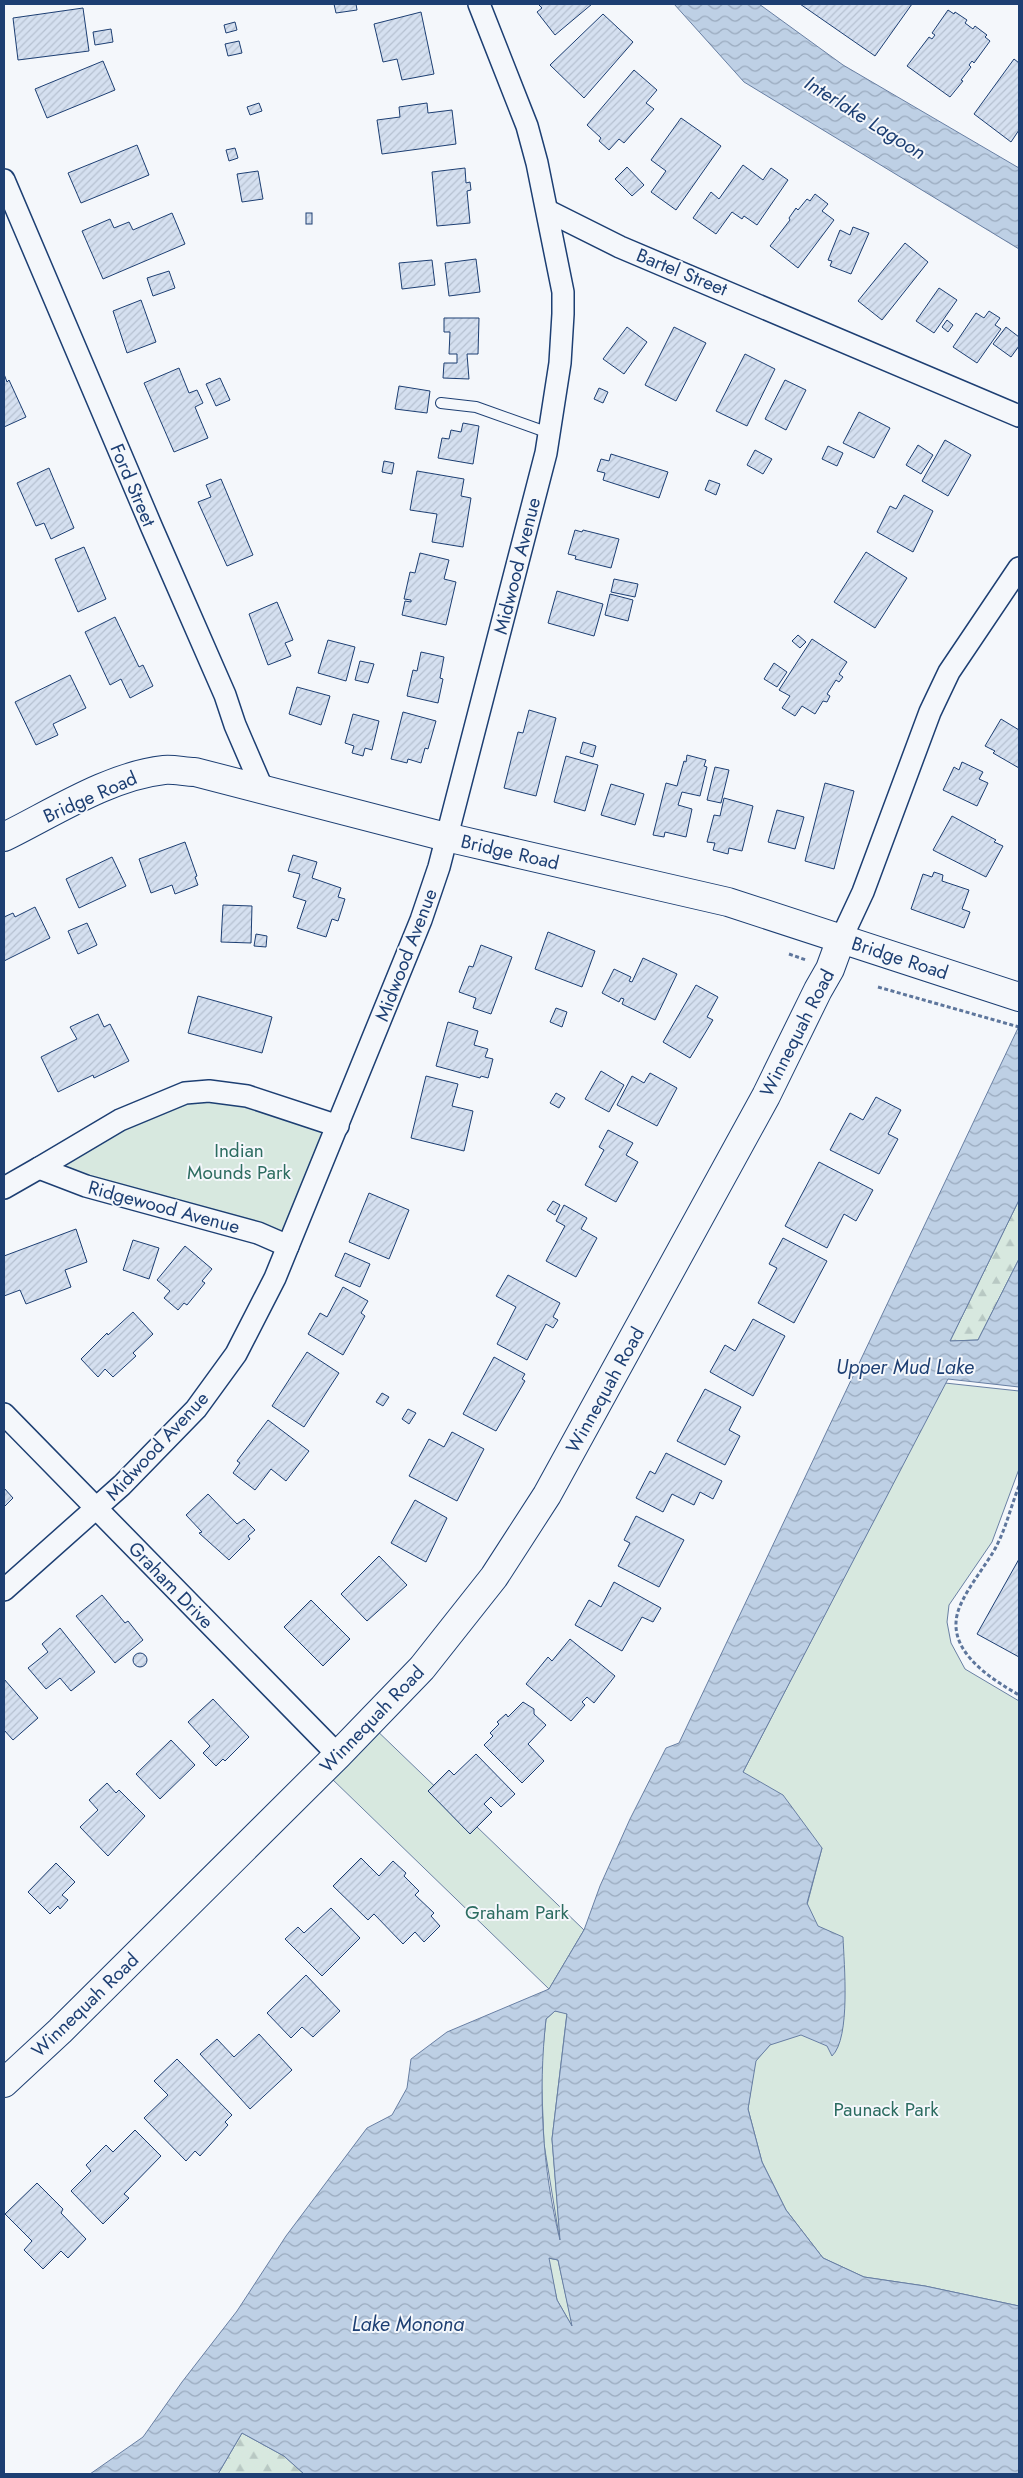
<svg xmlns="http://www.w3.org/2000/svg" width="1023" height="2478" viewBox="0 0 1023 2478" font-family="Jost,sans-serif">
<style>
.forest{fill:url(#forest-firs);stroke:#687fa3}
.green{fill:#d7e8df;stroke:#687fa3}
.water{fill:url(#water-waves);stroke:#687fa3;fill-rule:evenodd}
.building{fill:url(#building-hatch);stroke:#1d3f73}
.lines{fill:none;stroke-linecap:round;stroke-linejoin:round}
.lane-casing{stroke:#1d3f73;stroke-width:12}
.street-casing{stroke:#1d3f73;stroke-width:24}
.secondary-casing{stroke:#1d3f73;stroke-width:30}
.path{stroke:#5e769c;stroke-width:3;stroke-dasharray:4 2.5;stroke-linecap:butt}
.lane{stroke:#f4f7fb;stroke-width:10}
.street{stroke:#f4f7fb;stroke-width:21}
.secondary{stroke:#f4f7fb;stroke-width:28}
.labels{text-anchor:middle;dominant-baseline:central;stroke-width:4;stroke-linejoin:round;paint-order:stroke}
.street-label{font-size:19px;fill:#1d3f73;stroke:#f4f7fb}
.park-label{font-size:19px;fill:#2c6c60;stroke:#f4f7fb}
.water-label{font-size:20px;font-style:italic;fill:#1d3f73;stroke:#f4f7fb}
</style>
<defs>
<pattern id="forest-firs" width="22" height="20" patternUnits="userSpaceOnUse" patternTransform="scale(1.25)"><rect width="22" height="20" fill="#d7e8df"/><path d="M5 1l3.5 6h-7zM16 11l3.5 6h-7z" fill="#b8c8c3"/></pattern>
<pattern id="water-waves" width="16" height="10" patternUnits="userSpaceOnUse" patternTransform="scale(1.25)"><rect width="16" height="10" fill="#bed0e5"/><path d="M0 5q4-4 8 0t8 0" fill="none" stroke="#9aaabe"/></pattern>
<pattern id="building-hatch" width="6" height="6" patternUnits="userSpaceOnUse" patternTransform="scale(1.25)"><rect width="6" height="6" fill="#d5e0f0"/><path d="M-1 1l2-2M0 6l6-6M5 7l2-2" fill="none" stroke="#b6c1d1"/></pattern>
</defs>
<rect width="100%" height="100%" fill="#f4f7fb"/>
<g class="forest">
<polygon points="1019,1200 1019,1259 978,1340 950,1341"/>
<polygon points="242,2433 284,2456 304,2474 218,2474"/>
</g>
<g class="green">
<polygon points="185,1093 338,1126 288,1246 39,1168"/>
<polygon points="945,1383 1019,1391 1019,1469 992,1542 949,1605 947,1622 951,1643 965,1669 1019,1701 1019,2306 925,2286 864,2277 823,2258 786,2210 762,2162 748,2109 755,2061 770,2045 822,1848 743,1772"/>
<polygon points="369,1723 584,1930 549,1989 330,1777"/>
<polygon points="555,2011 567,2013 552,2139 561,2248 544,2144 541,2067 546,2019"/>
<polygon points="548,2258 558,2260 573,2328 557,2300"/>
</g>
<g class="water">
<polygon points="674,4 759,4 843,65 1019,168 1019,249 744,82"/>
<path d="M1019 1026V1200L950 1341 978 1340 1019 1259V1387L948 1379 743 1772 783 1795 822 1848 807 1903 818 1926 843 1937C844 1964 851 2038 832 2056L827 2046 801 2035 770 2045 756 2061 748 2109 762 2162 786 2210 823 2258 864 2277 925 2286 1019 2306V2474H304L284 2456 242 2433 218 2474H90L143 2437 182 2382 237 2311 286 2236 367 2128 392 2115 407 2088 411 2059 447 2032 549 1989 584 1930 600 1886 630 1819 666 1748 679 1743ZM555 2011 567 2014 552 2139 560 2240C542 2168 538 2092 546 2019ZM549 2258 558 2260 572 2326 557 2300Z"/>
</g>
<g class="building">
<polygon points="334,4 356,4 357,10 336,13"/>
<polygon points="538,4 592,4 555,35 537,12 542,8"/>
<polygon points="800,4 912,4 875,56"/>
<polygon points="83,8 89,51 18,60 13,18"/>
<polygon points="948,10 954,14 955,12 967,20 965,23 973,29 975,26 987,35 985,37 990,41 974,63 972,61 969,65 971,67 961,80 963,81 950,97 907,66 929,37 932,39 935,35 932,33"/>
<polygon points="421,12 434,74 402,80 397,59 383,62 374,24"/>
<polygon points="603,14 633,42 584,98 550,65"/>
<polygon points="235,22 237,30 226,33 224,25"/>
<polygon points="111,29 113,42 95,45 93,32"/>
<polygon points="239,41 242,53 228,56 225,44"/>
<polygon points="1014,59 1019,63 1019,130 1011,142 974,114"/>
<polygon points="103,61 115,90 47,118 35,89"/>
<polygon points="634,70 657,90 646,103 654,109 624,143 619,139 609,150 599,141 601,138 587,125"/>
<polygon points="259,103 262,111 250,115 247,107"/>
<polygon points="427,103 428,113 452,110 456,144 382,154 377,120 400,117 399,107"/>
<polygon points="681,118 721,146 676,210 651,192 666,171 651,160"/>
<polygon points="137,145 149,175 81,203 68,173"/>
<polygon points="235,148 238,158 229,161 226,150"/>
<polygon points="743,165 763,180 771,168 788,180 757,225 744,216 742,219 732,212 716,234 693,218 711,192 719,199"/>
<polygon points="627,167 644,185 632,196 615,179"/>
<polygon points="465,168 466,183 470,182 471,190 467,191 470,223 437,226 432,172"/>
<polygon points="258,171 263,199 242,202 237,174"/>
<polygon points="815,194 828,204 822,211 834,220 798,268 770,246 790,220 789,218 796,208 798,210 807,199 810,201"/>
<polygon points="172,213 185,244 103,279 82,231 110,219 114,228 129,222 133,230"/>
<rect x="306" y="213" width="6" height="11"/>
<polygon points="853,227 869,233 851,274 830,266 832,261 828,260 840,230 850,235"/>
<polygon points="905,243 928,262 882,320 858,301"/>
<polygon points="476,259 480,292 449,296 445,263"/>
<polygon points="432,260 435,285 402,289 399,263"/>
<polygon points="169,271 175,288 153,296 147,278"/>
<polygon points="939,288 957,300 934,333 916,321"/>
<polygon points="141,300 156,342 127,353 113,311"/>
<polygon points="989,311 1000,318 995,325 1001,329 977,363 953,347 976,313 984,318"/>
<polygon points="444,318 479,318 478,354 467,354 469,379 443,378 444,363 457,363 457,354 449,354 450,332 444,332"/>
<polygon points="947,320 953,325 948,332 942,327"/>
<polygon points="627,327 647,342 624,374 603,359"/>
<polygon points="674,327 706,343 676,401 645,385"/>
<polygon points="1006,327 1019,337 1019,346 1011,357 993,344"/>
<polygon points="745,354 775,369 747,426 716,411"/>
<polygon points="179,368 189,393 197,390 203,403 195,407 208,438 174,452 144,383"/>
<polygon points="4,374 7,382 9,380 26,417 4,427"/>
<polygon points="220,378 230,400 216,406 206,384"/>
<polygon points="785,380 806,390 786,430 765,419"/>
<polygon points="399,386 430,391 427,413 395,409"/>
<polygon points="599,388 608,392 603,403 594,399"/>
<polygon points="859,412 890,428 874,458 843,443"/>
<polygon points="463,423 479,426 473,464 438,458 442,438 449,439 451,430 461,432"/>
<polygon points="945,440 971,455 948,496 922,481"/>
<polygon points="918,445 933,455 921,474 906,465"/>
<polygon points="828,446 843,453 837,466 822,459"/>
<polygon points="755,450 772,459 763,474 747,465"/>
<polygon points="611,454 668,472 659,498 603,480 605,473 597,471 601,459 609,461"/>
<polygon points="384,461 394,463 392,474 382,472"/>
<polygon points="49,468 74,528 51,539 44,523 36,526 17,483"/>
<polygon points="417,471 464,479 461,496 471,498 463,547 432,542 437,514 410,510"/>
<polygon points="221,479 253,555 227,566 198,502 211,497 206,485"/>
<polygon points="709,480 720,484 716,495 705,490"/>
<polygon points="904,495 933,511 913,552 877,532 890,506 896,509"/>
<polygon points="575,530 582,532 583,530 619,539 611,568 575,559 576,556 568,554"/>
<polygon points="84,547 106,599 78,612 55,559"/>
<polygon points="866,552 907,578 875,628 834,602"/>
<polygon points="420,553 449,560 444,579 456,582 446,625 402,615 405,601 411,602 411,600 404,599 410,572 415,573"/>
<polygon points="614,579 638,584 635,597 611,592"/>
<polygon points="557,591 603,604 594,636 548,623"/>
<polygon points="610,594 633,600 628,621 605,615"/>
<polygon points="277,602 293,640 285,643 291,656 268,665 249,614"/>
<polygon points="115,617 139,667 143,665 153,686 130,698 121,679 110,685 85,632"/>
<polygon points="798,635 806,642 800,648 792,641"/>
<polygon points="812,639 847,662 839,674 843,677 839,682 836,680 827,694 830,696 827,702 823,701 815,714 802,706 795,716 782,708 790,696 779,690"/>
<polygon points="328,640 355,647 346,681 318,673"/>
<polygon points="421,652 444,657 440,678 443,679 438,703 407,696 413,670 417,671"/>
<polygon points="360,661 374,664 368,683 355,680"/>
<polygon points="774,663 787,672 777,687 764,679"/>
<polygon points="70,675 86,708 53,724 58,735 36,745 15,702"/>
<polygon points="297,687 330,696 321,725 289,714"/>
<polygon points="529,710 556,718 536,796 504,788 518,732 523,733"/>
<polygon points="403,712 436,721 428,749 425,748 421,763 408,759 407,763 391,759"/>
<polygon points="353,714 379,721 372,750 365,748 363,756 352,753 354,746 345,743"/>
<polygon points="1001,719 1019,730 1019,768 993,753 995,751 985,746"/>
<polygon points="583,742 596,746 593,757 580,753"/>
<polygon points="687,755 706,760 704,766 707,767 700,796 682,792 678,805 692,809 686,837 665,832 664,837 653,835 666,783 677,786 684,761 686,762"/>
<polygon points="566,756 598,765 585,811 554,802"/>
<polygon points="962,762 983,772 979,779 988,783 977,806 943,790 954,767 959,770"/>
<polygon points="715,767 729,770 721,803 707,800"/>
<polygon points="825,783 854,791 834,869 805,861"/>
<polygon points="611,784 644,794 635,825 601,815"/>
<polygon points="724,798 753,806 742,851 729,848 728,854 713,850 715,843 707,842 714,815 720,816"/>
<polygon points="777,810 804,817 795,849 768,842"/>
<polygon points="952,816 996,840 994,842 1003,846 986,877 933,850"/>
<polygon points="185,842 197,876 195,877 198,885 175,894 172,885 151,893 139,859"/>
<polygon points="293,855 317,862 312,878 341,888 338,897 345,899 338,921 332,919 326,937 297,928 306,901 293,897 300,874 288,871"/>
<polygon points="112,857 126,886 79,908 66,879"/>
<polygon points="934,872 943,875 942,881 969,890 962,909 970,912 964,928 911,909 923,874 932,877"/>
<polygon points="223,905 252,906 251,943 221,942"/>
<polygon points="35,907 50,938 4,961 4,917 13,913 15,917"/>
<polygon points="87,923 97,945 78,954 68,931"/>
<polygon points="548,932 595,951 582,987 535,969"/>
<polygon points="256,934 267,936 266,947 254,946"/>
<polygon points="481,945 512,957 491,1014 473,1008 476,998 459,992 469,966 473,967"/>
<polygon points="643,958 677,974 655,1020 622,1004 624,999 621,998 619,1002 602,993 614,969 631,977 629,981 632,982"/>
<polygon points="696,985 718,997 707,1017 713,1020 690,1058 663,1042"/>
<polygon points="198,996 272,1017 262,1053 188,1033"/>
<polygon points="556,1008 567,1012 562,1027 550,1022"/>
<polygon points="98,1014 104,1027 110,1024 129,1061 94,1078 93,1075 58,1092 41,1057 77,1039 70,1027"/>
<polygon points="448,1022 478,1031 474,1045 488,1049 485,1057 493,1059 488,1078 481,1076 480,1078 436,1066"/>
<polygon points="601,1071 624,1085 609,1112 585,1099"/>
<polygon points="650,1073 677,1088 657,1126 617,1105 632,1076 644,1083"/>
<polygon points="426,1076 458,1084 452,1106 473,1111 464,1151 411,1138"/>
<polygon points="556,1093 565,1098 559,1108 550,1103"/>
<polygon points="876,1097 901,1110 888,1134 898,1139 879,1174 830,1150 850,1113 863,1120"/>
<polygon points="608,1130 633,1143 626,1155 638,1162 616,1202 585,1185 604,1150 599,1147"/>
<polygon points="819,1162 873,1190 856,1221 844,1214 827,1248 785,1226"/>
<polygon points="369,1193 409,1210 389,1259 349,1242"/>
<polygon points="553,1201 560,1205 555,1215 547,1210"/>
<polygon points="564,1205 587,1218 581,1229 597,1238 576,1277 546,1261 565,1226 556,1221"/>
<polygon points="76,1229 87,1262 65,1270 71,1287 26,1304 20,1290 4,1296 4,1256"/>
<polygon points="783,1238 827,1261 794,1323 758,1303 777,1268 769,1264"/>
<polygon points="133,1240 159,1248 149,1279 123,1270"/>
<polygon points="185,1246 212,1269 202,1281 205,1283 187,1305 184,1303 178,1310 164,1298 170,1291 157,1280"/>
<polygon points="345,1253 370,1264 360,1287 335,1276"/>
<polygon points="508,1275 560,1303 553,1317 558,1320 553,1328 546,1324 527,1360 497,1344 516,1307 496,1296"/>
<polygon points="343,1287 368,1301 361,1313 365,1316 343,1355 308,1334 320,1313 327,1317"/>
<polygon points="133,1312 153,1334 133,1353 136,1356 113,1377 105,1369 98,1377 81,1359 107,1333 108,1335"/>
<polygon points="753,1319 785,1336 753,1396 710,1372 725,1345 735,1351"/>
<polygon points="307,1352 339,1373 304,1427 272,1406"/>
<polygon points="494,1357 525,1374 522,1379 525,1381 496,1431 463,1414"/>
<polygon points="705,1389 741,1407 729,1430 740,1436 725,1465 677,1441"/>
<polygon points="382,1393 389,1397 383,1406 376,1402"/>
<polygon points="408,1409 416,1413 409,1424 402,1419"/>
<polygon points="268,1420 309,1451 286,1481 271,1469 255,1490 233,1473 240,1463 237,1461"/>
<polygon points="452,1432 484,1449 457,1501 409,1476 429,1439 444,1447"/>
<polygon points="666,1453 722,1481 713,1499 700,1492 694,1505 672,1494 663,1512 636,1498 650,1471 655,1474"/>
<polygon points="4,1488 13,1498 4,1507"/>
<polygon points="208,1494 237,1524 244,1519 255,1530 248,1536 250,1539 229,1560 199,1533 202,1532 186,1515"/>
<polygon points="415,1500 447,1518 426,1562 391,1543"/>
<polygon points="636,1516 684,1540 659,1587 618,1566 630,1543 624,1540"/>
<polygon points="379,1556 407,1585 367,1621 341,1594"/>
<polygon points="1019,1559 1019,1657 977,1634"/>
<polygon points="614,1582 661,1608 653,1622 642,1617 622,1651 575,1625 589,1600 601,1607"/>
<polygon points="102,1595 125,1623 128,1621 143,1640 115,1663 76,1616"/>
<polygon points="311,1600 350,1639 323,1666 284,1627"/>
<polygon points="60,1628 95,1672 71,1691 60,1678 46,1689 28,1668 48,1652 42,1644"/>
<polygon points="570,1639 615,1676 594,1703 587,1697 582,1702 585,1705 571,1721 526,1684 548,1657 552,1661"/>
<circle cx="140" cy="1660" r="7"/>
<polygon points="4,1679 38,1718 13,1740 4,1730"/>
<polygon points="213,1699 249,1737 225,1761 223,1759 216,1766 203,1753 210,1746 188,1722"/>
<polygon points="523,1702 534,1709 534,1714 546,1725 528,1744 544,1761 522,1783 484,1745 493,1736 490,1733 499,1724 497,1722 506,1714 508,1717"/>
<polygon points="171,1740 195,1765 160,1799 136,1774"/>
<polygon points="476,1754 515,1794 501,1807 491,1797 484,1804 492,1812 470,1834 428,1791 449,1770 454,1775"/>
<polygon points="107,1783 116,1793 119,1790 145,1816 108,1856 80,1827 98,1810 89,1800"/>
<polygon points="361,1858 379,1876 393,1861 406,1873 404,1876 419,1891 415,1895 434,1913 431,1916 440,1926 424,1942 415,1932 403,1944 374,1914 368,1920 333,1886"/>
<polygon points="56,1863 75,1882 62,1895 68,1900 60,1909 58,1906 50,1914 28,1892"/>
<polygon points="331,1908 360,1938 322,1976 285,1939 298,1927 304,1933"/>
<polygon points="306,1975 340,2011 313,2037 302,2027 291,2038 267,2013"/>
<polygon points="259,2034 292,2070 250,2109 200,2054 217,2039 234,2057"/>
<polygon points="177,2059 232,2115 225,2122 228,2125 200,2156 195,2151 186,2161 144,2118 168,2095 154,2081"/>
<polygon points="135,2130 161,2156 124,2194 129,2198 103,2224 71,2191 91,2171 86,2165 106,2145 113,2152"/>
<polygon points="37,2183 63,2209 61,2213 86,2239 68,2258 61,2251 43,2269 24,2250 32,2241 5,2214"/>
</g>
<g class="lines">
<g class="lane-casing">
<polyline id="lane" points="441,403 476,407 549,433"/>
</g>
<g class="street-casing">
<g id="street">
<polyline points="4,180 152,528 225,695 235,725 263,790"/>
<polyline points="548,211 620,247 1019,416"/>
<polyline points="841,939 863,892 930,712 949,672 1019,568"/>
<polyline points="39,1168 120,1120 185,1093 209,1091 247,1096 338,1126"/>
<polyline points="4,1188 39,1168 86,1186 258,1233 288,1246"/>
<polyline points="4,1414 338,1755"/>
<polyline points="4,1590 122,1485 196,1409 236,1354 275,1278 421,920 439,867 546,453 560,363 563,314 563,292 537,163 527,126 479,4"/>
</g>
</g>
<g class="secondary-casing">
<g id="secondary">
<path d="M4 837C53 813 109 776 164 770 174 769 185 772 195 772L446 837 728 902 1019 997"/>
<polyline points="4,2083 60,2031 338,1755 422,1668 494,1577 547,1495 766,1096 818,990 830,969 841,939"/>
</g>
</g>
<g class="path">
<polyline points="789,954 806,960"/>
<polyline points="878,987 1019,1027"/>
<path d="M1019 1486C1011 1506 1006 1528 996 1547 985 1567 969 1585 960 1606 942 1648 988 1677 1019 1695"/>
</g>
<use href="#lane" class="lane"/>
<use href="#street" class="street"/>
<use href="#secondary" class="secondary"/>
</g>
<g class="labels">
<g class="street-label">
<text transform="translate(682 272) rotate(22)">Bartel Street</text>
<text transform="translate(133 485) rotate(67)">Ford Street</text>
<text transform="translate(517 566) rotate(-76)">Midwood Avenue</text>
<text transform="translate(90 797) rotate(-24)">Bridge Road</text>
<text transform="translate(510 852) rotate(13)">Bridge Road</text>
<text transform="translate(406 955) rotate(-69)">Midwood Avenue</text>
<text transform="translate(900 958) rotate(18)">Bridge Road</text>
<text transform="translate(797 1033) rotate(-63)">Winnequah Road</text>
<text transform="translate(164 1207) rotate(15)">Ridgewood Avenue</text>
<text transform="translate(605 1390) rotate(-61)">Winnequah Road</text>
<text transform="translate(157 1446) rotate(-47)">Midwood Avenue</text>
<text transform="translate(171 1585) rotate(46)">Graham Drive</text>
<text transform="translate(372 1719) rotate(-46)">Winnequah Road</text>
<text transform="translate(85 2005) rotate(-44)">Winnequah Road</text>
</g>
<g class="park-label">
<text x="239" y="1150">Indian<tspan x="239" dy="22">Mounds Park</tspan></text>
<text x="517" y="1912">Graham Park</text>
<text x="886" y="2109">Paunack Park</text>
</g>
<g class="water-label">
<text transform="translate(865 118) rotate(32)">Interlake Lagoon</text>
<text x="905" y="1367">Upper Mud Lake</text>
<text x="408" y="2324">Lake Monona</text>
</g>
</g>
<rect width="1023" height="2478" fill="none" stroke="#1d3f73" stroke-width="10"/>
</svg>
